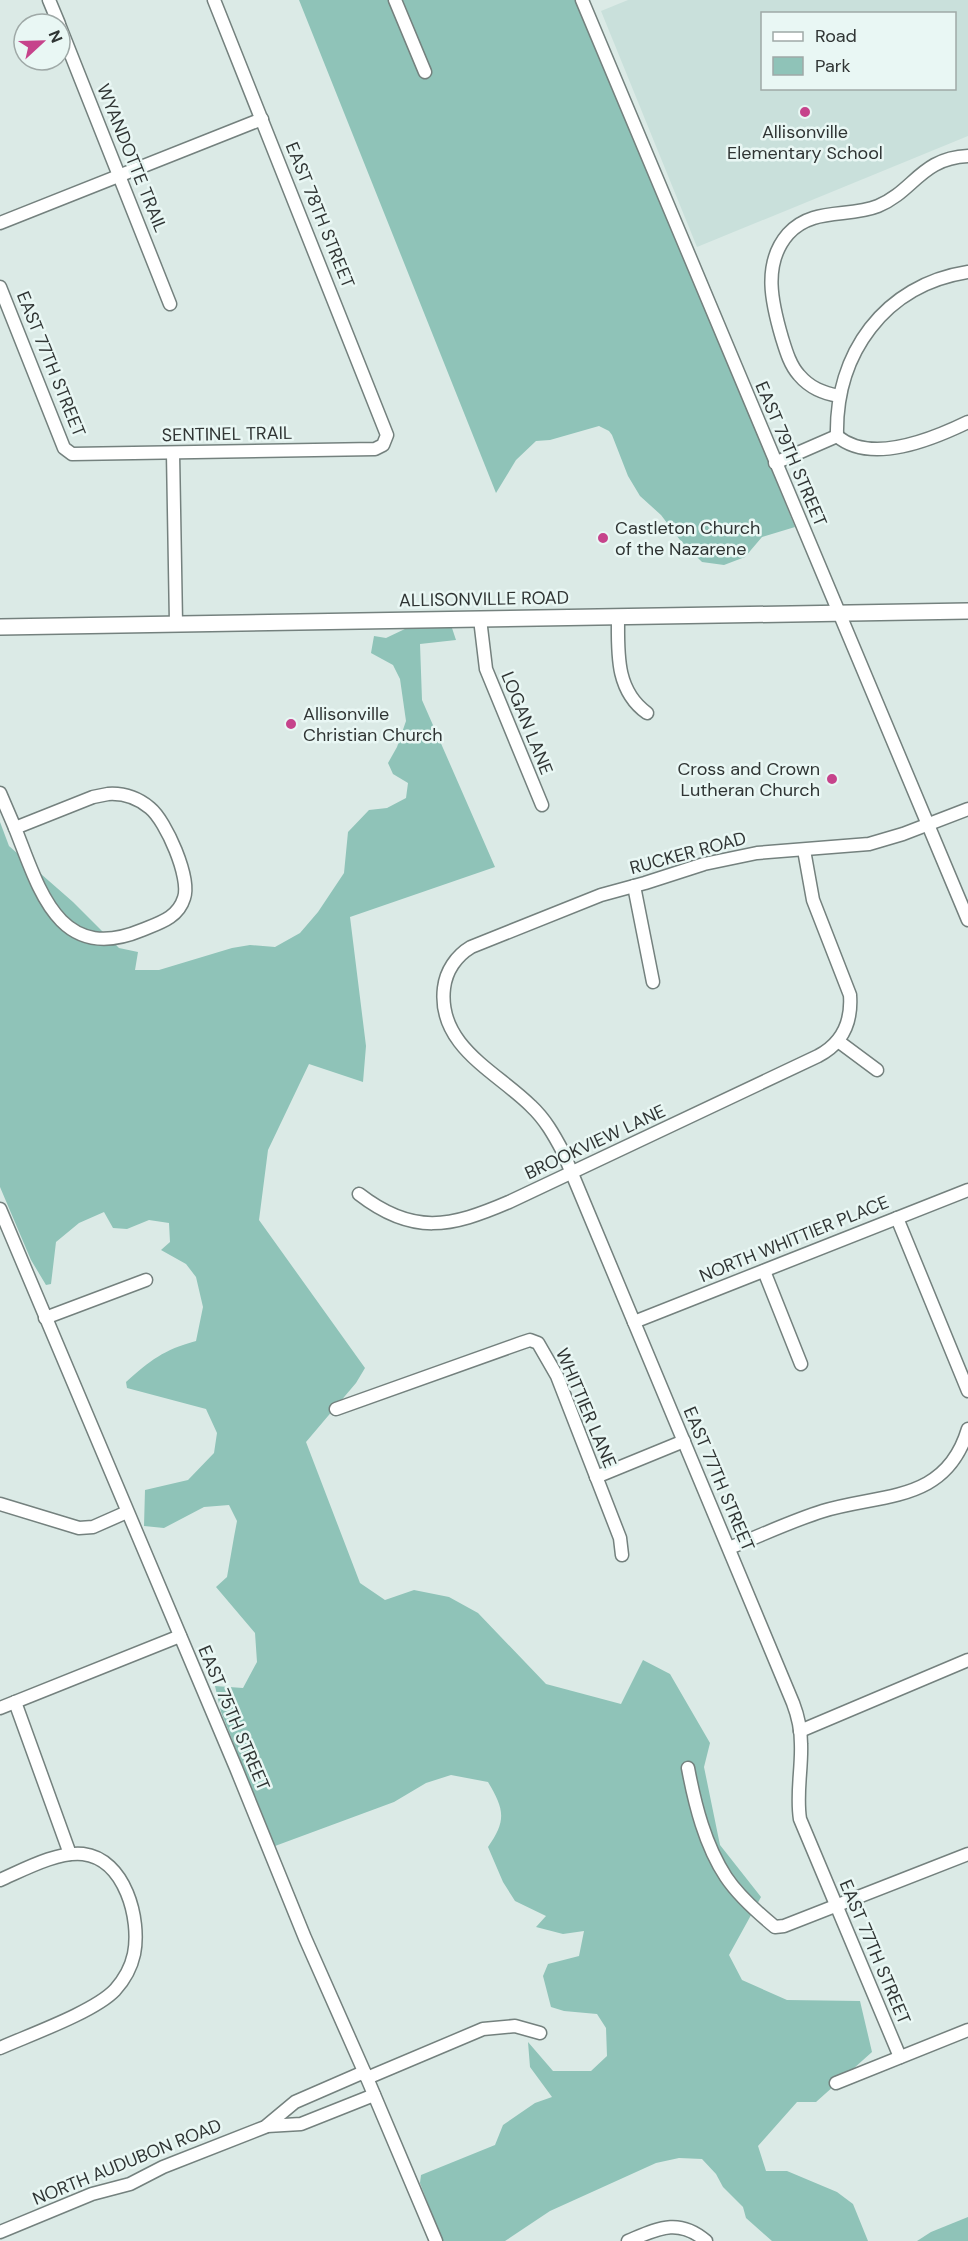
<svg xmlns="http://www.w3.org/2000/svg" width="968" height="2241" viewBox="0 0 968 2241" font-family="'DM Sans',sans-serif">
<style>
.built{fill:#c9e0db;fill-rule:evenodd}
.green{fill:#8fc3b8}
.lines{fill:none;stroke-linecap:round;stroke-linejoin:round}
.minor-casing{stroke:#74817e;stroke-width:15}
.major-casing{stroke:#74817e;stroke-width:18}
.minor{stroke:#fff;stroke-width:12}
.major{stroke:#fff;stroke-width:15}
.poi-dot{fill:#c6438b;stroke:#e9f7f4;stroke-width:2}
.labels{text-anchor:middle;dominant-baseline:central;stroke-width:5;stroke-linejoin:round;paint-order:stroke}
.poi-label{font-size:18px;fill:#303534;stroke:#e9f7f4;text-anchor:start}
.street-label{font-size:18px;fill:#303534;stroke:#e9f7f4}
</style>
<rect width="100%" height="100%" fill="#dbeae6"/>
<path class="built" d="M628 0H968V136L697 247 601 11ZM762 14H954V88H762Z"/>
<g class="green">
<polygon points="299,0 580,0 795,527 762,537 745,557 724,565 702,562 680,540 661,515 640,496 628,476 612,435 609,431 599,426 550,440 536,441 516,460 496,493"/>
<path d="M451 625 456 640 420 644 422 700 495 867 350 917 366 1046 363 1082 309 1064 268 1150 259 1220 365 1368 356 1383 306 1442 360 1583 385 1600 414 1590 449 1597 478 1613 546 1684 621 1704 643 1660 670 1674 710 1743 704 1767 720 1845 761 1897 729 1955 742 1980 787 2000 860 2001 872 2052 816 2102H797L758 2146 766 2171H787L837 2192 853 2204 868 2241H772L746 2218 743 2207 723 2187 716 2174 702 2159 679 2158 656 2163 550 2211 505 2241H442L420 2183 421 2175 495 2145 503 2125 535 2103 552 2097 530 2067 528 2042 553 2071H591L607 2056 606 2028 597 2014 564 2011 551 2007 543 1976 548 1964 579 1956 584 1931 563 1934 536 1927 546 1916 515 1901 503 1882 488 1847C507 1820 504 1809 488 1782L451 1775 426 1783 394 1802 275 1846 221 1712 215 1686 243 1688 257 1662 255 1633 216 1587 227 1577 234 1537 237 1521 229 1505 204 1507 164 1528 144 1526 145 1490 188 1480 214 1453 217 1433 206 1409 127 1388 126 1382C151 1360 163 1350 196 1341L203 1307 196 1277 186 1264 161 1250 170 1242 169 1223 149 1220 127 1229 113 1228 104 1212 79 1223 56 1242 51 1284 46 1285 31 1260 0 1187V822L9 846 73 902 119 948 138 952 135 970H159L232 948 250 945 275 947 300 933 318 912 344 873 348 832 369 810 387 808 406 798 408 783 393 774 388 763 397 747 406 721 400 679 393 665 371 653 374 636 386 638 407 628Z"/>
<polygon points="968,2217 968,2241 917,2241 931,2232"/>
</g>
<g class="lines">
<g class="minor-casing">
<g id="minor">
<polyline points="49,0 59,24"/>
<polyline points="395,0 425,72"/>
<polyline points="582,0 968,920"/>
<polyline points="60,27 170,304"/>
<polyline points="0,223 262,119"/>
<polyline points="0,287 64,448 72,454 375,449 383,445 387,435 214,0"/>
<path d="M839 396C823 393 810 388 799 375 790 365 786 351 782 338 772 304 762 264 788 234 812 207 848 218 878 206 914 191 921 158 968 156"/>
<path d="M837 436C835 354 884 285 968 272"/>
<path d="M837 436C871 465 933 439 968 422"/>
<polyline points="173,453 176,623"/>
<polyline points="775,463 837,436"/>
<path d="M618 617C618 652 615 690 647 713"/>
<polyline points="480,619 486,669 542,805"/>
<polyline points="0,793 15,828"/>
<path d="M108 794C123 793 138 798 150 808 166 821 191 878 184 898 178 918 159 923 142 930 58 965 39 888 15 828L93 797Z"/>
<polyline points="634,886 653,982"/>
<polyline points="838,1041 877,1070"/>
<path d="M359 1194C413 1236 451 1227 509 1202L818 1056C843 1043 852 1022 850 995L813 900 804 850"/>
<polyline points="0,1209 236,1768 305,1938 367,2078 436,2241"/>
<polyline points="897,1218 968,1391"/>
<polyline points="764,1271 801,1364"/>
<polyline points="45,1318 146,1280"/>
<polyline points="634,1322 968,1190"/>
<polyline points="336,1409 521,1343 530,1340 538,1343 557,1376 620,1538 622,1555"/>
<polyline points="596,1477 684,1441"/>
<polyline points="0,1504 79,1528 93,1527 127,1512"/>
<path d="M729 1548C760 1536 791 1521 823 1511 883 1493 946 1503 968 1429"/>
<polyline points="15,1702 70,1854"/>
<polyline points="0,1708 180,1636"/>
<polyline points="800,1731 968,1660"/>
<path d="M688 1768C695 1805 705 1845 726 1877 738 1895 758 1913 775 1927L784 1926 968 1854"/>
<path d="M0 1880C23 1870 58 1851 83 1854 125 1859 141 1919 134 1954 131 1968 124 1980 115 1990 94 2012 29 2035 0 2048"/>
<path d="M900 2057 800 1819C796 1794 802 1769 801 1744 801 1730 798 1716 793 1703L563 1152C554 1135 545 1119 531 1106 497 1072 437 1046 444 988 446 971 456 956 471 947L601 895 645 883 704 864 757 853 869 844 903 834 968 809"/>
<polyline points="367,2078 483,2029 515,2026 540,2033"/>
<polyline points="836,2083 968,2030"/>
<polyline points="267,2126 301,2124 374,2095"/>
<polyline points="0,2232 92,2194 130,2184 163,2167 265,2127 295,2102 364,2072"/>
<path d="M628 2241C657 2229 678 2217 706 2241"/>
</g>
</g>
<g class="major-casing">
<polyline id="major" points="0,627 968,611"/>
</g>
<use href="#minor" class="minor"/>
<use href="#major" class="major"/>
</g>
<g class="poi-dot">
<circle cx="805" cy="112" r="6"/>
<circle cx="603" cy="538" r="6"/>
<circle cx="291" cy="724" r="6"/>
<circle cx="832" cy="779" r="6"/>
</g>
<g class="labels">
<g class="poi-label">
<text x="805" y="132" text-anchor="middle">Allisonville<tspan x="805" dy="21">Elementary School</tspan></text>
<text x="615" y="528">Castleton Church<tspan x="615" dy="21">of the Nazarene</tspan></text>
<text x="303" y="714">Allisonville<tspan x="303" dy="21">Christian Church</tspan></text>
<text x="820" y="769" text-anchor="end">Cross and Crown<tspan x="820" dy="21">Lutheran Church</tspan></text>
</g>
<g class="street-label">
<text transform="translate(132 158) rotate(68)">WYANDOTTE TRAIL</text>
<text transform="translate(320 215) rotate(68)">EAST 78TH STREET</text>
<text transform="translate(51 364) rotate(68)">EAST 77TH STREET</text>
<text transform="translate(227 434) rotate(-1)">SENTINEL TRAIL</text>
<text transform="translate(791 454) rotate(67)">EAST 79TH STREET</text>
<text transform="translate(484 599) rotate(-1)">ALLISONVILLE ROAD</text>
<text transform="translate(527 723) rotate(68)">LOGAN LANE</text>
<text transform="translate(688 853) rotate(-15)">RUCKER ROAD</text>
<text transform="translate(595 1142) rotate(-25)">BROOKVIEW LANE</text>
<text transform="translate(794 1239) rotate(-22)">NORTH WHITTIER PLACE</text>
<text transform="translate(586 1408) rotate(67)">WHITTIER LANE</text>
<text transform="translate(719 1479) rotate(67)">EAST 77TH STREET</text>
<text transform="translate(234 1718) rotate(67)">EAST 75TH STREET</text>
<text transform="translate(875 1952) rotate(67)">EAST 77TH STREET</text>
<text transform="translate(127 2162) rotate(-22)">NORTH AUDUBON ROAD</text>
</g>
</g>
<rect x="761" y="12" width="195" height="78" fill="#e9f7f4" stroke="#9fa9a7" stroke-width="1.5"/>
<rect x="773" y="32" width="30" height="9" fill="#ffffff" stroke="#9fa9a7" stroke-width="1.5"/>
<text x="815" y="42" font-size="18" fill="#303534">Road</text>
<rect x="773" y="57" width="30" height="18" fill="#8fc3b8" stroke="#9fa9a7" stroke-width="1.5"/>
<text x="815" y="72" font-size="18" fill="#303534">Park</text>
<g transform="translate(42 42) rotate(68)"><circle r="28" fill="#e9f7f4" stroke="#9fa9a7" stroke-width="1.5"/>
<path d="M0-4.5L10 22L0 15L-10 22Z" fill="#c6438b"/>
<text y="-9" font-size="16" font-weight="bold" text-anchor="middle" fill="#303534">N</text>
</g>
</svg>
